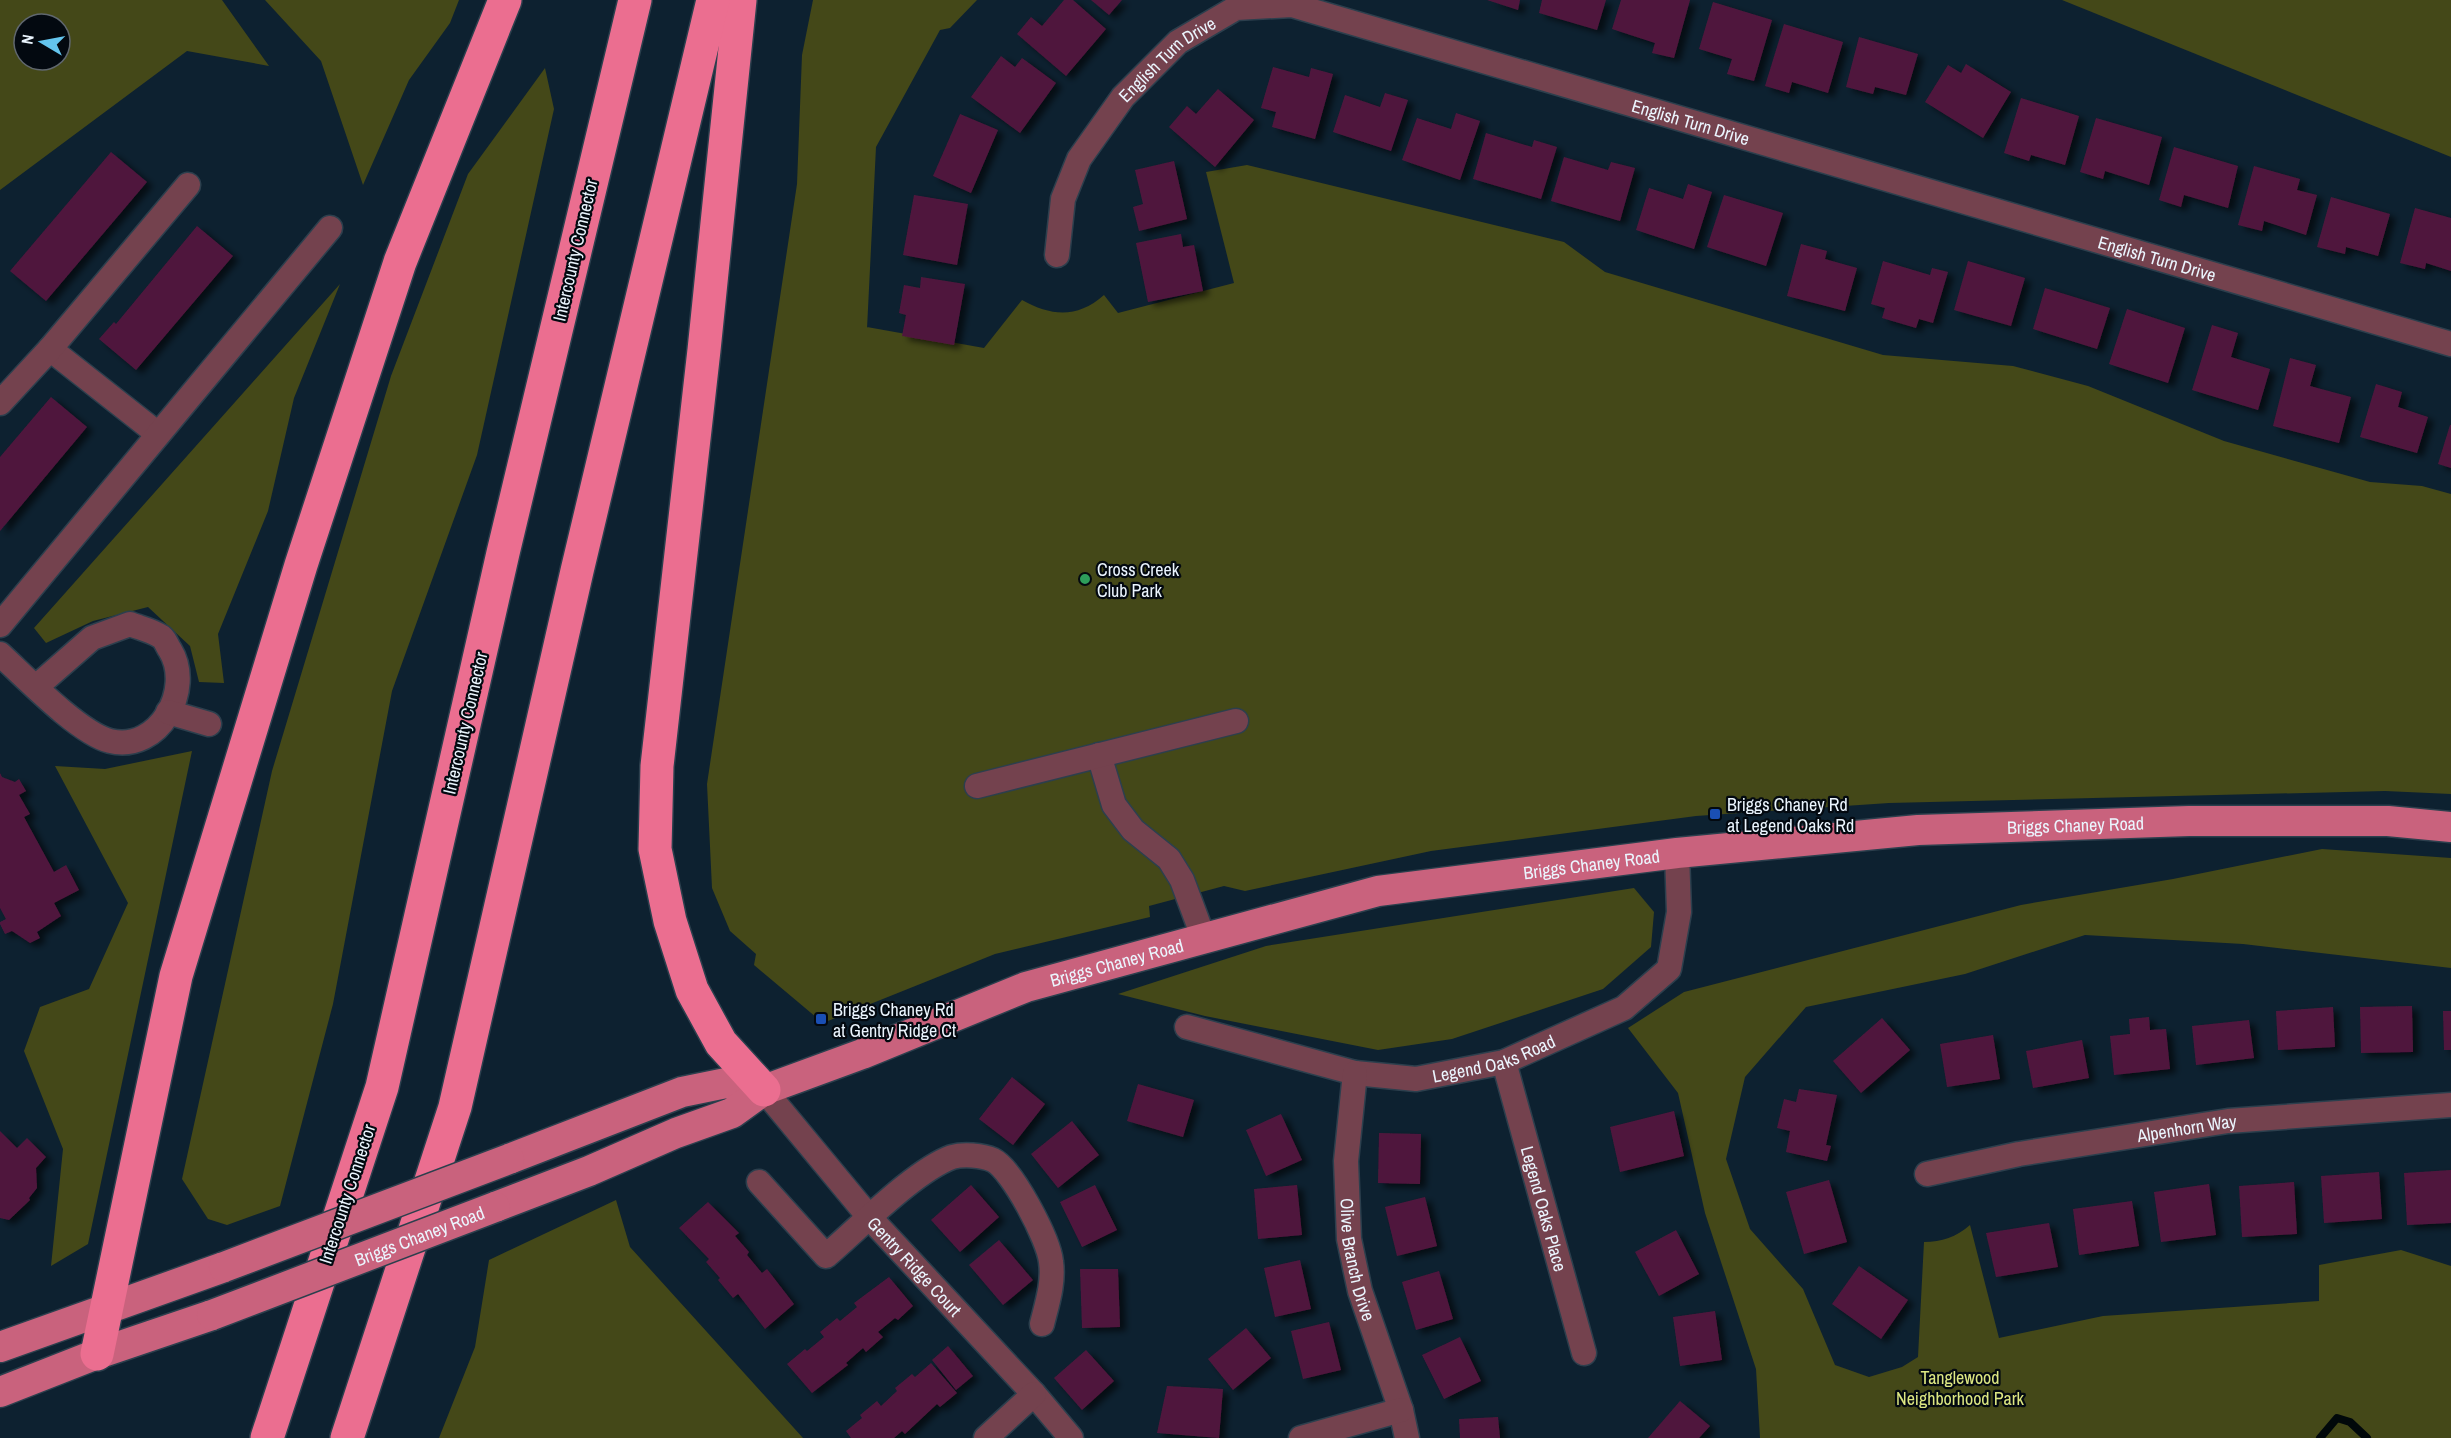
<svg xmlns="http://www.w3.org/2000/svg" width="2451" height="1438" viewBox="0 0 2451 1438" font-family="'Archivo Narrow',sans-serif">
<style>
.green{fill:#444818;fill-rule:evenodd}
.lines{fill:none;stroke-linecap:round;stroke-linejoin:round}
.stream{stroke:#01080a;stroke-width:8}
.building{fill:#50173c;filter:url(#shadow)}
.minor-casing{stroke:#2c3f4d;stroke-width:27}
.major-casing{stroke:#2c3f4d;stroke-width:33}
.highway-casing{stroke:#2c3f4d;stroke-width:36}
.minor{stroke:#74424e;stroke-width:24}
.major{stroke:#c9627d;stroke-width:30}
.highway{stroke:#eb6e90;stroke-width:33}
.major-bridge-casing{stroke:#2c3f4d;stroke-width:33;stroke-linecap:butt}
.major-bridge{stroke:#c9627d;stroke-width:30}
.leisure-dot{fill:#2e9e5b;stroke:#030910;stroke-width:2}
.transit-dot{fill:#1a4fb4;stroke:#030910;stroke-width:2}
.labels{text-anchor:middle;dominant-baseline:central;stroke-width:4.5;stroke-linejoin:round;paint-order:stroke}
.street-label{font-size:18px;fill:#ebf5fe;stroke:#030910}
.poi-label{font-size:18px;fill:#ebf5fe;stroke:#030910;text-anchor:start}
.park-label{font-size:18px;fill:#dde782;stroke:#030910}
</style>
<defs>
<filter id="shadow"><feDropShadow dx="6" dy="4" stdDeviation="3" flood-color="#0009"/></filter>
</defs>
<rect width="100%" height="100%" fill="#0d2130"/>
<g class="green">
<path d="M0 0H222L269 66 187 51 0 190ZM24 24H60V60H24Z"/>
<polygon points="265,0 459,0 450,23 409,80 363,185 321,61"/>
<path d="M813 0H977L950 28 940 30 876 147 867 329V327L984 348 1022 300C1051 316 1077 319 1104 295L1118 313 1234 283 1206 172 1247 165 1564 242 1605 272 1883 355 2013 366 2088 386 2224 441 2370 482 2422 486 2451 494V794L2385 791 1889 803 1696 816 1431 851 1245 891 1224 886 1149 906 1150 917 995 954 823 1023 754 965 756 954 730 931 712 888 707 784 797 184 802 55Z"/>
<polygon points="2062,0 2451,0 2451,157"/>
<polygon points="545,68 554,109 477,455 392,691 333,1004 280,1206 227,1225 208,1219 182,1179 272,771 391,376 468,174"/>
<polygon points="340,284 294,398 268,511 218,634 224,683 199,682 190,646 148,607 93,621 46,643 34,628"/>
<polygon points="192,751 88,1244 51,1266 63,1149 24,1051 40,1007 89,989 128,903 55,766 105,769"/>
<path d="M2322 849 2451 858V968L2243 944 2085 935 1965 974 1806 1007 1745 1077 1726 1159 1750 1229 1803 1289 1835 1365 1869 1377 1902 1367 1918 1357 1924 1242C1942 1242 1956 1237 1970 1225L1999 1338 2103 1316 2319 1301V1265L2401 1250 2451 1266V1438H1760L1756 1369 1705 1213 1678 1093 1628 1028 1684 992 2021 905 2173 879Z"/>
<polygon points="1634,888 1654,912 1651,947 1603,989 1452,1039 1378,1050 1205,1016 1118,994 1266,946"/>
<polygon points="616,1200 630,1247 803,1438 439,1438 475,1347 489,1260"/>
</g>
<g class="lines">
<polyline class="stream" points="2320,1438 2337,1418 2350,1422 2367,1438"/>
</g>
<g class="building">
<polygon points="1064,0 1073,0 1106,29 1066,76 1017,34 1031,17 1042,26"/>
<polygon points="1091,0 1122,0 1109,15"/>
<polygon points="1487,0 1520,0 1518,10"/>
<polygon points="1542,0 1606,0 1597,30 1539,13"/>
<polygon points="1621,0 1690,0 1674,58 1652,53 1655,43 1612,29"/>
<polygon points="1713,2 1772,20 1754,81 1727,74 1732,59 1699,49"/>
<polygon points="1784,24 1843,42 1828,93 1792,82 1789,93 1765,86"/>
<polygon points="1859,37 1918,54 1906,95 1875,87 1873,94 1846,87"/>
<polygon points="1001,56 1015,67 1022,58 1056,83 1020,133 971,97"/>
<polygon points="1966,64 2011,92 1983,138 1925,102 1948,65 1961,73"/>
<polygon points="1273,67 1309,77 1311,68 1333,74 1315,139 1272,127 1276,112 1261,108"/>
<polygon points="1218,89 1254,120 1215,167 1169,127 1187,106 1196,114"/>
<polygon points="1385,93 1408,100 1391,151 1333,132 1345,95 1380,107"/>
<polygon points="2021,98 2079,116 2065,165 2031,155 2029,161 2004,153"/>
<polygon points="1456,113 1480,121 1460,180 1402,160 1417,118 1451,129"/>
<polygon points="960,114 998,130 971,193 933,176"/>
<polygon points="2096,118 2162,137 2149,185 2105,171 2103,179 2080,172"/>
<polygon points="1486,133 1532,147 1534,140 1557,147 1541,199 1473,179"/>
<polygon points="2174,147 2238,166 2228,208 2184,195 2181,207 2159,200"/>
<polygon points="111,152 147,182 46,301 10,271"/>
<polygon points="1564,157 1608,170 1611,162 1635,168 1620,221 1551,201"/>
<polygon points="1174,161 1187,219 1139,231 1133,207 1143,204 1135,170"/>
<polygon points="2254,166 2300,179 2297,190 2317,195 2306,235 2264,221 2262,231 2238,225"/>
<polygon points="1688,184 1712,192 1694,249 1636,230 1649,188 1683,199"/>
<polygon points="914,195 968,204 957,265 903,255"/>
<polygon points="1724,195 1783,213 1766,266 1707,247"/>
<polygon points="2331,197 2390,214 2378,256 2346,247 2345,254 2317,247"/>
<polygon points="2415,208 2451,218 2451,271 2426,263 2425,269 2400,263"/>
<polygon points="197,226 233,256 136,370 99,339 114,322 116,324"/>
<polygon points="1181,234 1183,247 1194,245 1203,291 1148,302 1136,243"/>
<polygon points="1801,244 1827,251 1825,259 1857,268 1845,311 1787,296"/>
<polygon points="1883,261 1930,275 1932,268 1948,272 1933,323 1919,319 1916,328 1882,318 1885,308 1871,304"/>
<polygon points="1968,261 2025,278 2011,326 1954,310"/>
<polygon points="921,277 965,284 954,345 902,336 906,315 899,313 904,285 920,288"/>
<polygon points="2045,288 2110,308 2097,349 2033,329"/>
<polygon points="2127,309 2185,328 2168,383 2109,364"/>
<polygon points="2212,325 2238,333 2231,357 2270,369 2258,410 2192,390"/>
<polygon points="2290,358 2316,365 2310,386 2351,397 2339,443 2273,426"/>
<polygon points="2376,384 2402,392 2398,407 2428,417 2417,453 2360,437"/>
<polygon points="51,397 87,427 0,531 0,457"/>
<polygon points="2450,425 2451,425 2451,468 2438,464"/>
<polygon points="0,773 2,777 15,782 19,779 26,791 19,795 30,814 24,817 54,872 66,865 79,890 54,903 61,916 37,932 40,938 30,943 12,931 5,934 0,924 0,922 6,919 0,908"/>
<polygon points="2412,1006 2413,1052 2361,1053 2360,1007"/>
<polygon points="2333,1007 2335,1047 2278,1050 2276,1011"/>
<polygon points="2443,1011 2451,1011 2451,1050 2444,1050"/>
<polygon points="2149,1017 2150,1030 2166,1029 2170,1069 2114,1075 2110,1036 2130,1034 2129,1019"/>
<polygon points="1882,1018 1910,1050 1861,1093 1833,1061"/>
<polygon points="2249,1020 2254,1058 2196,1065 2192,1026"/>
<polygon points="1993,1035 2000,1079 1947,1087 1940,1044"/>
<polygon points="2082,1040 2089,1078 2033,1088 2026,1051"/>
<polygon points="1012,1077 1045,1104 1013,1145 979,1119"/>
<polygon points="1138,1084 1194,1100 1183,1137 1127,1121"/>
<polygon points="1799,1089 1837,1095 1826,1145 1831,1146 1827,1161 1786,1152 1790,1131 1777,1128 1784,1099 1796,1102"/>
<polygon points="1674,1111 1684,1156 1620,1172 1610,1127"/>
<polygon points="1281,1114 1302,1160 1266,1176 1246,1130"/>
<polygon points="1072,1121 1099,1155 1058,1188 1031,1154"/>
<polygon points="0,1131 17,1148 27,1138 46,1157 36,1168 37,1188 29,1198 30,1200 9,1220 0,1218"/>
<polygon points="1379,1133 1421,1134 1420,1184 1378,1183"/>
<polygon points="2451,1170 2451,1223 2407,1225 2404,1173"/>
<polygon points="2379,1172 2382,1219 2324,1223 2321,1176"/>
<polygon points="1829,1180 1847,1242 1804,1254 1786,1192"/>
<polygon points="2294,1182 2297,1234 2242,1237 2239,1186"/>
<polygon points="2209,1184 2216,1235 2161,1242 2154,1192"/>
<polygon points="971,1185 999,1217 960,1252 931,1220"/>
<polygon points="1095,1185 1117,1230 1082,1247 1060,1202"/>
<polygon points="1297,1185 1302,1235 1258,1239 1254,1189"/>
<polygon points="1425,1197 1437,1246 1397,1256 1385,1207"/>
<polygon points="2132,1201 2139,1246 2079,1255 2073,1209"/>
<polygon points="708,1202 739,1233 735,1236 749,1252 747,1255 762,1273 767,1269 794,1304 765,1329 738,1294 733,1298 718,1280 720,1278 706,1262 709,1259 679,1228"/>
<polygon points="2049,1223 2058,1267 1996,1277 1986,1233"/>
<polygon points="1676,1230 1699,1274 1659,1296 1635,1252"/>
<polygon points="999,1240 1033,1280 1003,1305 969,1265"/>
<polygon points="1300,1260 1311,1309 1275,1317 1264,1268"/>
<polygon points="1859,1266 1908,1300 1881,1339 1832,1304"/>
<polygon points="1080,1269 1118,1269 1120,1327 1082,1328"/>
<polygon points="1439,1271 1453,1319 1416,1330 1402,1282"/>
<polygon points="889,1277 913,1306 898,1320 895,1318 878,1332 883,1337 866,1352 863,1348 846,1363 848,1365 812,1393 787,1364 805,1349 807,1351 824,1337 820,1332 837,1318 840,1321 857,1307 854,1303"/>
<polygon points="1715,1311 1722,1360 1680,1366 1673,1317"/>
<polygon points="1329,1322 1341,1370 1303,1379 1291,1331"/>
<polygon points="1246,1328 1271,1358 1233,1390 1208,1359"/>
<polygon points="1460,1337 1481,1381 1444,1399 1422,1355"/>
<polygon points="948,1346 973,1376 956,1390 932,1360"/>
<polygon points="1086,1350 1114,1381 1082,1410 1054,1378"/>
<polygon points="931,1363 957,1393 940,1407 937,1404 905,1434 902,1431 894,1438 851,1438 846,1431 862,1418 860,1415 877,1401 881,1406 897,1391 895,1388 912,1374 915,1377"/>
<polygon points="1167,1386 1223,1389 1219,1438 1157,1433"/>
<polygon points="1680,1401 1710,1426 1699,1438 1648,1438"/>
<polygon points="1498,1417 1500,1438 1460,1438 1459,1419"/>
</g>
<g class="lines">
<g class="minor-casing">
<g id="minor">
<path id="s1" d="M1057 255 1063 199 1079 159 1123 97 1178 42 1236 8 1292 5 2451 344"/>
<polyline points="50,349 158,434"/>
<polyline points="0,403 50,349 188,185"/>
<polyline points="0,625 330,228"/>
<path d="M0 654C26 678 79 733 110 741 159 753 194 689 170 650 167 646 165 638 160 636 151 630 140 628 130 624L92 638 36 687"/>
<polyline points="168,712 209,724"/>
<polyline points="1099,755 1114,805 1133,830 1169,859 1182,880 1204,939"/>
<polyline points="977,786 1236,721"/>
<path id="s2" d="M1187 1027 1355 1073 1416 1079 1504 1062 1624 1008 1669 969 1679 912 1677 853"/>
<path id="s3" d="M1504 1062 1584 1353"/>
<path id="s4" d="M1355 1073 1346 1161 1349 1239 1360 1291 1401 1410 1407 1438"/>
<path id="s5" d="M764 1090 870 1218 1034 1394 1071 1438"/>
<path id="s6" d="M1927 1174 2019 1154 2228 1121 2451 1105"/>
<path d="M759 1182 826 1256C859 1228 914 1171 952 1157 963 1154 982 1155 993 1160 1012 1169 1049 1240 1051 1262 1054 1283 1047 1304 1042 1324"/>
<polyline points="986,1438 1034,1394"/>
<polyline points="1301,1438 1401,1410"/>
</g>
</g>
<g class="major-casing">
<g id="major">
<polyline points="509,1159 682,1092 726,1083 764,1090"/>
<path id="s7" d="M495 1207 589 1171 676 1133 732 1113 764 1090 862 1054 1026 987 1378 891 1677 853 1918 830 2189 821H2388L2451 827"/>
<polyline points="0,1347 224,1267"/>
<polyline points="0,1392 97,1354 212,1315"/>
</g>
</g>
<g class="highway-casing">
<g id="highway">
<polyline points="740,0 704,350 657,766 655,849 670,921 692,990 721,1043 764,1090"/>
<polyline points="97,1354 176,976 301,565 400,262 505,0"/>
<polyline points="267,1438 382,1087 503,553 635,0"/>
<polyline points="347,1438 455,1107 577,571 713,0"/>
</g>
</g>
<use href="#minor" class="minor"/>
<use href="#major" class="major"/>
<use href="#highway" class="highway"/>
<g class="major-bridge-casing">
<g id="major-bridge">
<polyline points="224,1267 509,1159"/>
<path id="s8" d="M212 1315 495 1207"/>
</g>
</g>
<use href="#major-bridge" class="major-bridge"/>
</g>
<circle class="leisure-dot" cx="1085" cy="579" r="6"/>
<g class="transit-dot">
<rect x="1709" y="808" width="12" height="12" rx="3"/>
<rect x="815" y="1013" width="12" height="12" rx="3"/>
</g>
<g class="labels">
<g class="street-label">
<text stroke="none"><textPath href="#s1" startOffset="234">English Turn Drive</textPath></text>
<text stroke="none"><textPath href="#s1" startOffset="792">English Turn Drive</textPath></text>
<text transform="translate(575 250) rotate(-77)">Intercounty Connector</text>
<text stroke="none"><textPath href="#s1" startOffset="1278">English Turn Drive</textPath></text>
<text transform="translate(465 723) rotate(-77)">Intercounty Connector</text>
<text stroke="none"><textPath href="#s7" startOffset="1642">Briggs Chaney Road</textPath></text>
<text stroke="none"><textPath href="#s7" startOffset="1156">Briggs Chaney Road</textPath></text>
<text stroke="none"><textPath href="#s7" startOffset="670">Briggs Chaney Road</textPath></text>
<text stroke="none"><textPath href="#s2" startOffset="316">Legend Oaks Road</textPath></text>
<text stroke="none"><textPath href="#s6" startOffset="264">Alpenhorn Way</textPath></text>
<text transform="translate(347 1194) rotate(-72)">Intercounty Connector</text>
<text stroke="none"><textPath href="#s3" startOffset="152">Legend Oaks Place</textPath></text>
<text stroke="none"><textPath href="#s8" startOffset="222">Briggs Chaney Road</textPath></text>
<text stroke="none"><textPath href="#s4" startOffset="188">Olive Branch Drive</textPath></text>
<text stroke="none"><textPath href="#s5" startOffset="232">Gentry Ridge Court</textPath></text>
</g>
<g class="poi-label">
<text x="1097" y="569">Cross Creek<tspan x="1097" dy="21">Club Park</tspan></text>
<text x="1727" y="804">Briggs Chaney Rd<tspan x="1727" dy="21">at Legend Oaks Rd</tspan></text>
<text x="833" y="1009">Briggs Chaney Rd<tspan x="833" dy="21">at Gentry Ridge Ct</tspan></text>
</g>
<g class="park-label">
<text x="1960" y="1377">Tanglewood<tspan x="1960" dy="21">Neighborhood Park</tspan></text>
</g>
</g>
<g transform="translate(42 42) rotate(280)"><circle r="28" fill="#030910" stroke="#60676f" stroke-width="1.5"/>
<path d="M0-4.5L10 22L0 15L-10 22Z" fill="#64c5ee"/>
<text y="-9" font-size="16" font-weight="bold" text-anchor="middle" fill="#ebf5fe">N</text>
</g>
</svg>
